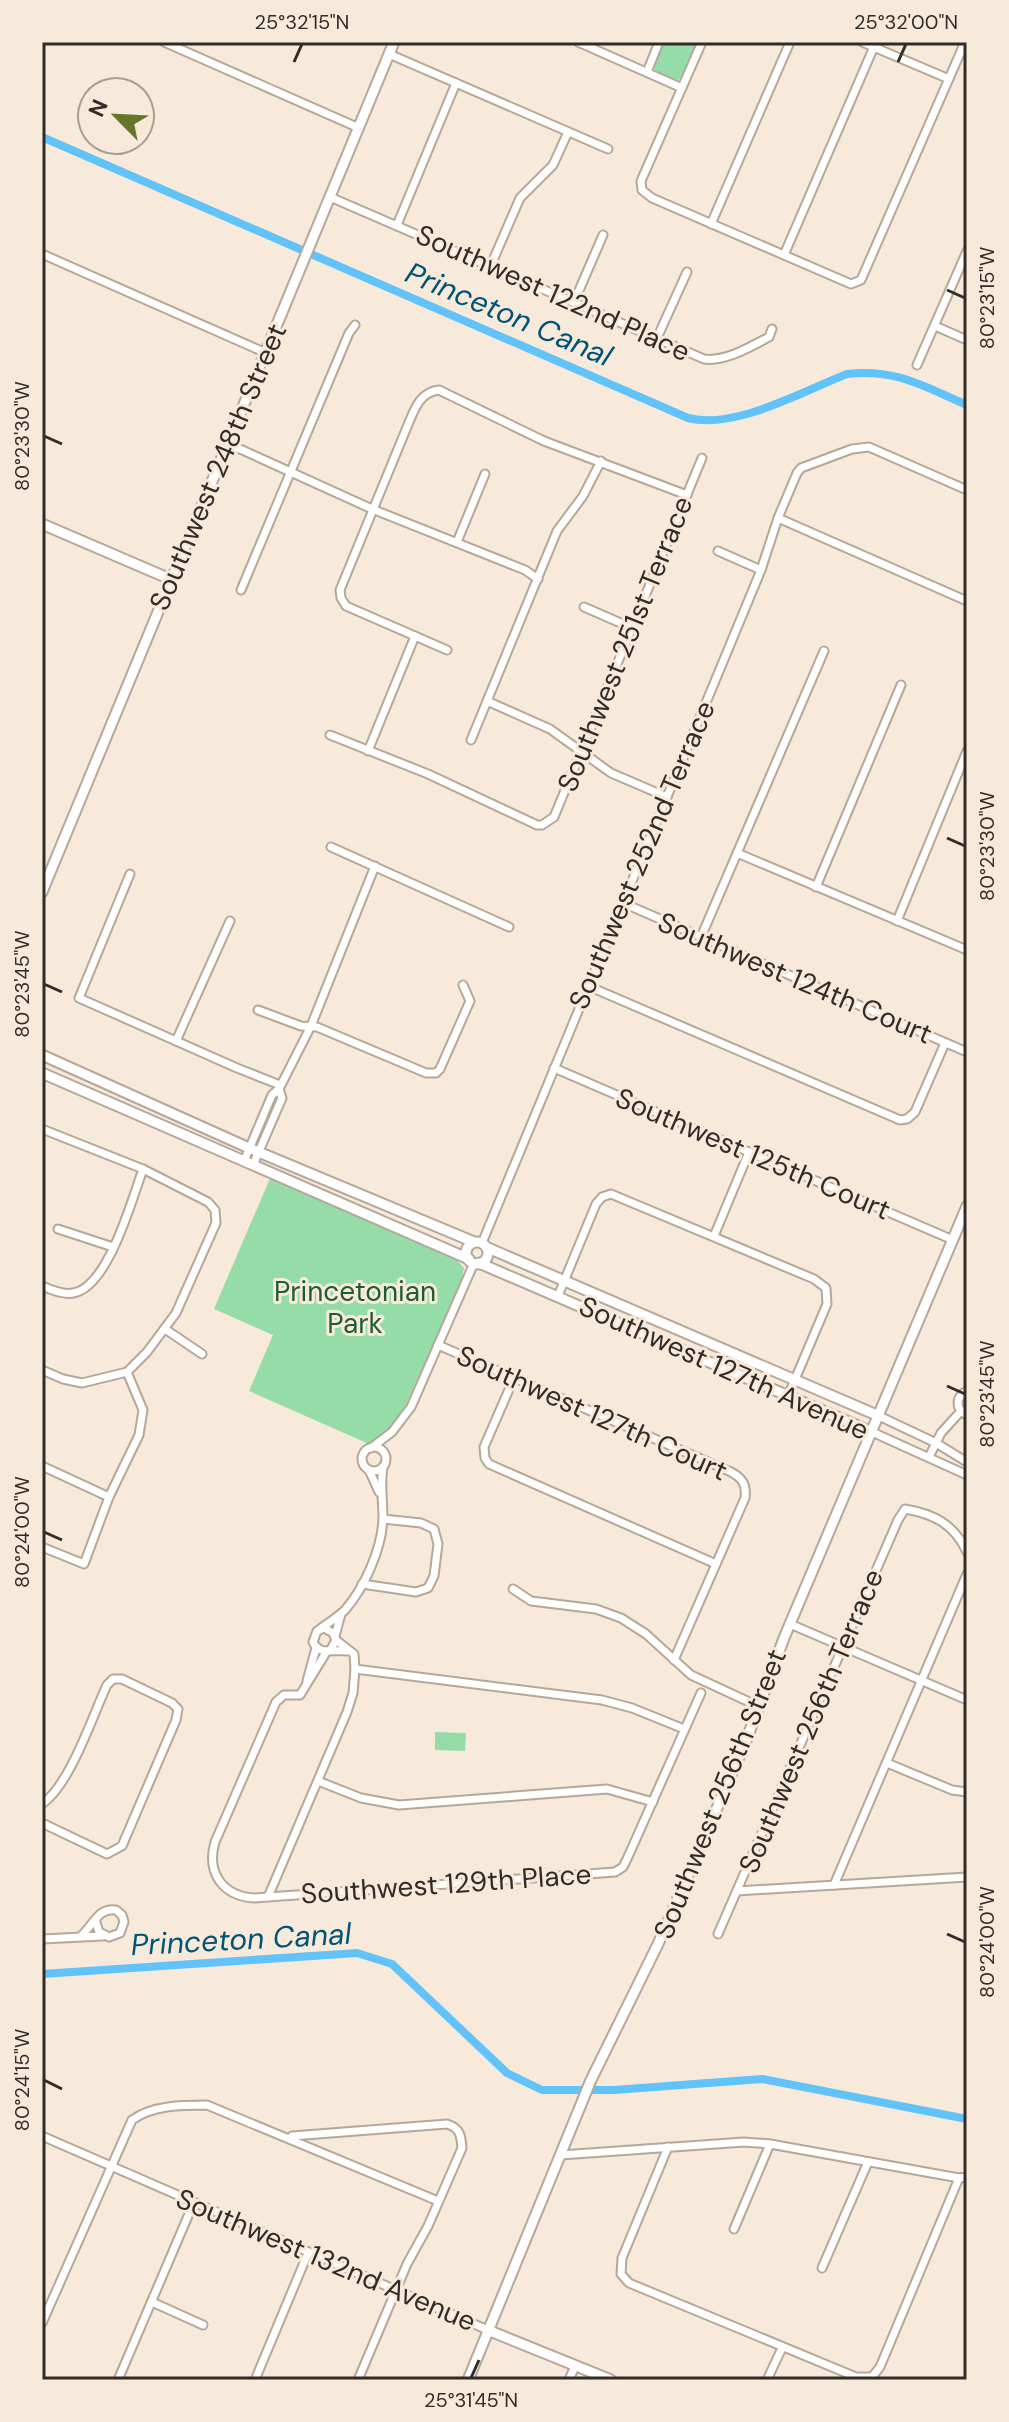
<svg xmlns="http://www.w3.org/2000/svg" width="1009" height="2422" viewBox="0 0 1009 2422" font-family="'DM Sans',sans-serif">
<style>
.green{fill:#95dca8}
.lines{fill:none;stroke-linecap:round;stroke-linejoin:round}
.canal{stroke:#61c3fa;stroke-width:8}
.minor-casing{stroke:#b5a89a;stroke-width:11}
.tertiary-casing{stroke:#b5a89a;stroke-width:13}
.minor{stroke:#fff;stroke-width:7}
.tertiary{stroke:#fff;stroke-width:9}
.ticks{fill:none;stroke:#312c27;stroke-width:3}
.labels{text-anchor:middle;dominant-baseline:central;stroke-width:6;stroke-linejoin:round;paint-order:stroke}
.street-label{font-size:28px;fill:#312c27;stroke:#f8eadb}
.park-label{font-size:28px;fill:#1f5c34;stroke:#f8eadb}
.water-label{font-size:30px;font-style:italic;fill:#005477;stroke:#f8eadb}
.neatline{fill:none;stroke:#312c27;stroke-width:3}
.ticks-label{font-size:20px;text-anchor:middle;fill:#312c27}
</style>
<rect width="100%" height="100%" fill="#f8eadb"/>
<g class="green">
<polygon points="663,42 698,42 682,77 678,80 670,78 655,70 654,63"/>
<polygon points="271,1176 453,1256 464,1268 461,1283 404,1409 390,1428 369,1444 249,1391 273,1335 214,1309"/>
<polygon points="435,1732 466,1733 465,1751 435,1750"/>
</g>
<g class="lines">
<g class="canal">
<path d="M42 137 688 418C735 430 803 391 847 374 895 368 925 387 967 405"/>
<polyline points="42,1974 357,1953 392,1964 507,2073 542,2090 614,2090 762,2079 967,2119"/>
</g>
<g class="minor-casing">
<g id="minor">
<polyline points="164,42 359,128"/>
<polyline points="578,42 682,88"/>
<polyline points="702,42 641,181 642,190 652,198 851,284 861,280 965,42"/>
<polyline points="862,42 949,79"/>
<polyline points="389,54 608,149"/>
<polyline points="647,72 659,42"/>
<path d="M330 197 704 359C725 362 750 347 769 337L772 329"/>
<polyline points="711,224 790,42"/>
<polyline points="397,225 456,83"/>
<polyline points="42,254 266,353"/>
<polyline points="784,255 876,42"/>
<polyline points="491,265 520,198 553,165 568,132"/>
<polyline points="574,302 603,235"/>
<polyline points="935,326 967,340"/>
<polyline points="657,338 687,272"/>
<polyline points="917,365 967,251"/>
<polyline points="229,444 372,509 525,570 538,579"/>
<polyline points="778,518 967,601"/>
<polyline points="457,542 485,474"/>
<polyline points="718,551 761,570"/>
<polyline points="241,590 349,333 355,325"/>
<polyline points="584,607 632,628"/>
<path d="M447 650 346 606 341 598 340 590 407 427C414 411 419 392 439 390L544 441 687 495"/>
<polyline points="487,701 550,729 611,773 667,797"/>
<polyline points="330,735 428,774 537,825 542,825 554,817 702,458"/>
<polyline points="471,740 557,531 583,496 601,461"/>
<polyline points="368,751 415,636"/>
<polyline points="331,847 509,927"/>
<polyline points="737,853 967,950"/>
<polyline points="130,874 79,998 237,1068 280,1085"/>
<polyline points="816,887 901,685"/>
<polyline points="623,903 967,1052"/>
<polyline points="897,921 967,751"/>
<polyline points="701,937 824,651"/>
<polyline points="588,986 900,1120 907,1119 915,1112 945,1043"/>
<polyline points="258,1010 301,1026 317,1027 426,1073 436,1073 440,1069 470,1001 463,985"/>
<polyline points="176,1041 230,921"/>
<polyline points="554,1068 953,1240"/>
<polyline points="42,1129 143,1169 208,1202 215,1210 216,1223 176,1313 147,1352 127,1372 82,1383 63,1379 42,1370"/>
<polyline points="244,1161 272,1095 279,1089 311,1026 375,866"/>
<polyline points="253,1165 282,1098 279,1089"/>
<polyline points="58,1229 113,1247"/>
<polyline points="714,1236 749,1152"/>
<polyline points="482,1243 761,570 778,518 797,473 801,468 852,449 869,447 967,490"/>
<path d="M42 1286C51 1290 63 1295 73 1293 108 1288 132 1199 143 1169"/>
<polyline points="558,1296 596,1204 602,1197 611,1194 814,1279 826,1288 827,1304 788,1396"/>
<polyline points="165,1329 202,1354"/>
<path d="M438 1345 729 1471C741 1477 747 1483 745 1498L674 1660"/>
<polyline points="514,1378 484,1447 485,1458 489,1464 716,1564"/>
<path d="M967 1391C955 1397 955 1409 967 1415"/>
<polyline points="879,1416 936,1443 967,1462"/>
<polyline points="872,1432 967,1475"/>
<circle cx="374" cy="1459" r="12"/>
<polyline points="371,1448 392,1432 411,1407 474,1263"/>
<polyline points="929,1457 941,1433 961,1411"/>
<polyline points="42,1466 109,1497"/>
<polyline points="369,1470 379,1492"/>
<polyline points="42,1547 84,1564 109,1497 139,1435 143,1410 127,1372"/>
<polyline points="362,1584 416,1592 428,1588 434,1576 438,1544 434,1529 421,1523 383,1519"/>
<polyline points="513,1589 531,1601 596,1609 621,1618 646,1634 691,1675 760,1707"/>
<polyline points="790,1624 967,1700"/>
<path d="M320 1629C328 1623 338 1617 345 1610 365 1587 382 1548 383 1518 383 1500 380 1485 383 1467"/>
<polyline points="335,1636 341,1614"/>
<polyline points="336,1640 354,1654 355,1669 602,1700 632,1708 684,1729"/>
<path d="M331 1649 336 1640 333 1633 324 1628 317 1631 313 1642C319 1656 334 1649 347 1651"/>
<path d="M327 1651 300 1695H284L276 1702 215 1842C206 1873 223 1896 254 1898L615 1872 623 1867 627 1859 701 1693"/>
<polyline points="307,1681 316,1648"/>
<polyline points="887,1763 952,1790 967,1792"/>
<polyline points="318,1781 361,1798 399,1805 607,1789 653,1802"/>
<path d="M42 1804C70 1785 92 1717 107 1685L113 1679H122L172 1703 178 1709 176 1720 122 1846 107 1854 42 1823"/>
<polyline points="834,1885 967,1574"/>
<polyline points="737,1891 967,1877"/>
<polyline points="268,1897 347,1712 353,1693 355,1669"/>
<path d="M718 1934 898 1520 905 1509C934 1514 954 1524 967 1552"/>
<path d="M81 1936C93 1926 98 1907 116 1910L122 1915 124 1922 120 1933 109 1937 99 1932 96 1922"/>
<polyline points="42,1939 103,1936"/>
<polyline points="42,2136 490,2331"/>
<path d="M292 2136 447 2124C460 2128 461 2135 462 2148L428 2226 407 2264 358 2380"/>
<polyline points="668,2147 622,2258 621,2274 629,2283 856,2377 872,2377 880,2367 959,2178"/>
<polyline points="561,2155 744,2142 770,2144 959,2178 967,2177"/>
<polyline points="734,2229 770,2144"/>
<polyline points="822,2268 868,2162"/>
<polyline points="152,2302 203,2325"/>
<path d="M42 2323 132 2120C153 2105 182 2105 207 2105L438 2201"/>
<polyline points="118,2380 194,2202"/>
<polyline points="255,2380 308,2253"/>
<polyline points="569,2380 575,2366"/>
<polyline points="767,2380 782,2348"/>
</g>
</g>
<g class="tertiary-casing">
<g id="tertiary">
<polyline points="42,524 170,579"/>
<polyline points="42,892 394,42"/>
<polyline points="42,1055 249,1148 474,1242"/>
<polyline points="42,1073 469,1259"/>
<circle cx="477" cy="1253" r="11"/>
<polyline points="488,1248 879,1416"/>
<polyline points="479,1263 872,1432"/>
<polyline points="490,2331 611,2380"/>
<polyline points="468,2380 591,2080 658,1944 746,1741 784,1638 967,1206"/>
</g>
</g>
<use href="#minor" class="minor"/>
<use href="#tertiary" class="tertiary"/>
</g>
<path class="ticks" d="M294 62 302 44M898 62 906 44M947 290 965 298M44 436 62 444M947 838 965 846M44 984 62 992M947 1386 965 1394M44 1532 62 1540M947 1934 965 1942M44 2080 62 2089M471 2378 479 2360"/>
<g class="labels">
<g class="street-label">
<text transform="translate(553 293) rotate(24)">Southwest 122nd Place</text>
<text transform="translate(218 467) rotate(-67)">Southwest 248th Street</text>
<text transform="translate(625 644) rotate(-68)">Southwest 251st Terrace</text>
<text transform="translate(642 855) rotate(-67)">Southwest 252nd Terrace</text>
<text transform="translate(795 978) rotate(23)">Southwest 124th Court</text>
<text transform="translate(753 1154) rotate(23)">Southwest 125th Court</text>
<text transform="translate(724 1368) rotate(24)">Southwest 127th Avenue</text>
<text transform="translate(592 1413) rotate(24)">Southwest 127th Court</text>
<text transform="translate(811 1721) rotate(-67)">Southwest 256th Terrace</text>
<text transform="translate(720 1794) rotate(-68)">Southwest 256th Street</text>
<text transform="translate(446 1884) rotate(-4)">Southwest 129th Place</text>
<text transform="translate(326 2260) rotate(23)">Southwest 132nd Avenue</text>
</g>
<g class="park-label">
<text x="355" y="1291">Princetonian<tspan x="355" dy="32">Park</tspan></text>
</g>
<g class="water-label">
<text transform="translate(509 314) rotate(23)">Princeton Canal</text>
<text transform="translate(241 1939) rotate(-3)">Princeton Canal</text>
</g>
</g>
<rect width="1009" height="2422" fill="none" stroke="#f8eadb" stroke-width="88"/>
<g transform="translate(116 116) rotate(294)"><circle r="38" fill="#f8eadb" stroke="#a89e93" stroke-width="2"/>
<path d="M0-6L14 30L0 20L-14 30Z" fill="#627828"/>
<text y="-12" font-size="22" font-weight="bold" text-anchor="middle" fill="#312c27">N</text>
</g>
<rect x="44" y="44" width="921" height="2334" class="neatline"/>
<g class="ticks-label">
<text x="302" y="29">25°32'15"N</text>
<text x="906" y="29">25°32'00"N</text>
<text transform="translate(987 298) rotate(-90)" y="7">80°23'15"W</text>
<text transform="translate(22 436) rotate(-90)" y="7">80°23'30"W</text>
<text transform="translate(987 846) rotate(-90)" y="7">80°23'30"W</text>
<text transform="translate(22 984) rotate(-90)" y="7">80°23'45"W</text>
<text transform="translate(987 1394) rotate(-90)" y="7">80°23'45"W</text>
<text transform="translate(22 1532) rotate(-90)" y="7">80°24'00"W</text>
<text transform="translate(987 1942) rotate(-90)" y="7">80°24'00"W</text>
<text transform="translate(22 2080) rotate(-90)" y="7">80°24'15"W</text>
<text x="471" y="2407">25°31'45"N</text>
</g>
</svg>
